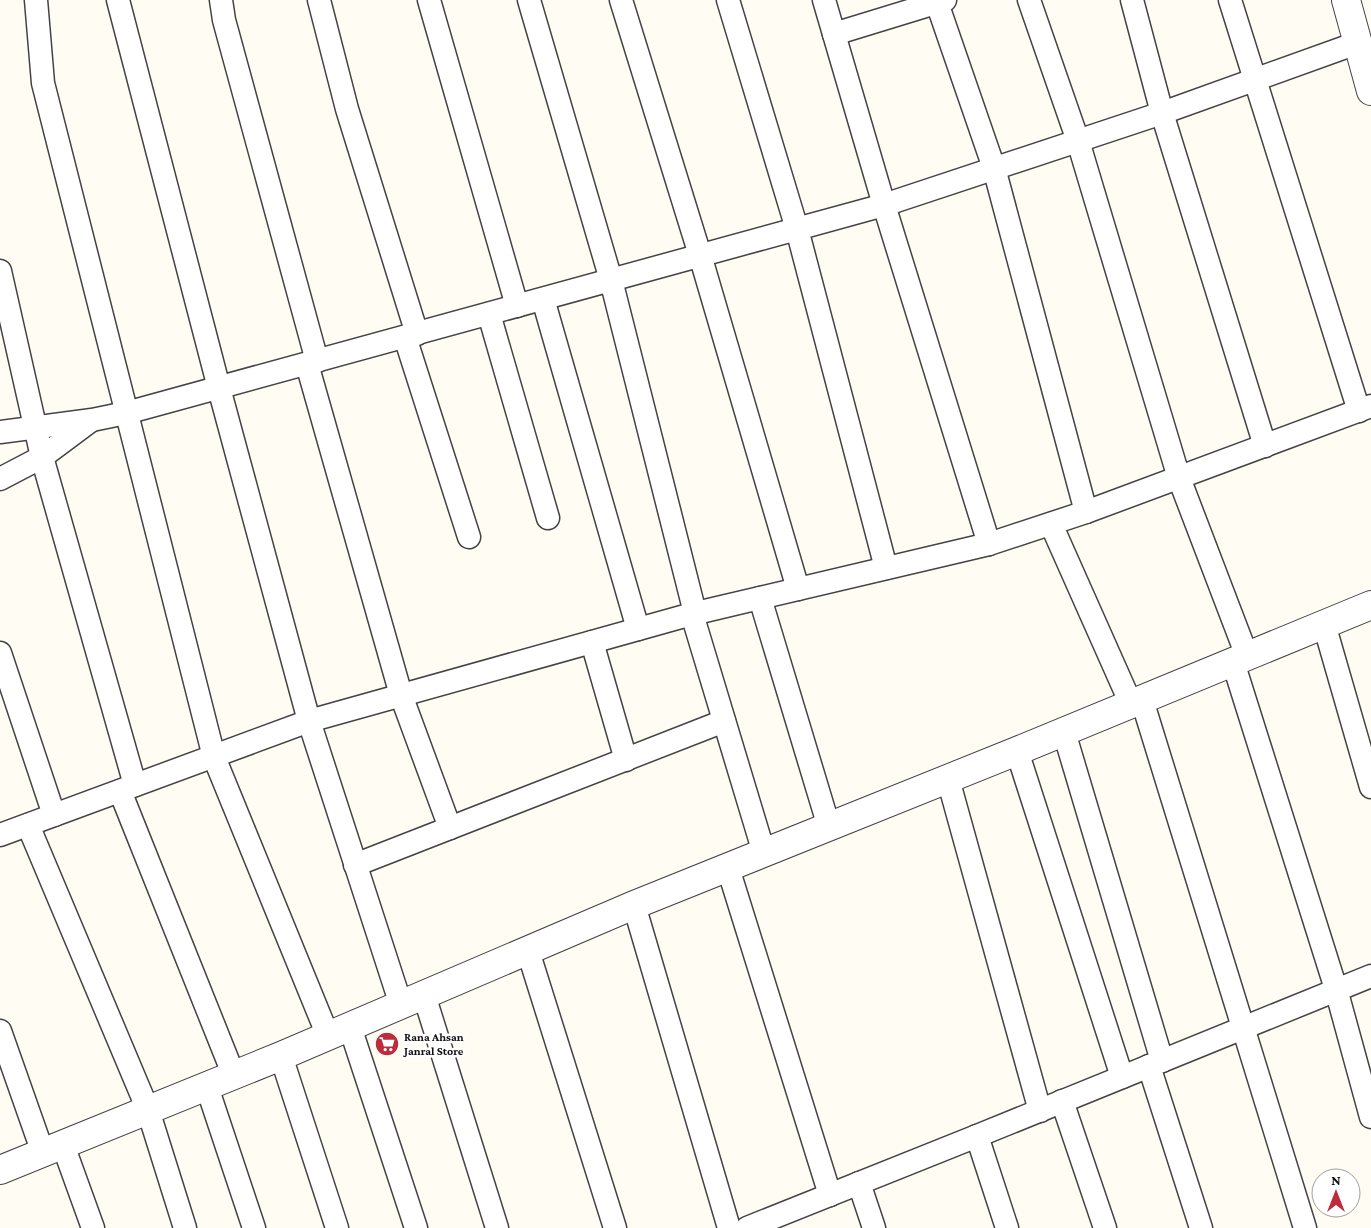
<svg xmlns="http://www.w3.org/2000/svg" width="1371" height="1228" viewBox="0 0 1371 1228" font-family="'Crimson Pro',serif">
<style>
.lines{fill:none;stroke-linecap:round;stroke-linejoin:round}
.minor-casing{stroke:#434343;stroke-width:25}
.tertiary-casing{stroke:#434343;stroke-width:30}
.minor{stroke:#fff;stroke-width:22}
.tertiary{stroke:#fff;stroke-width:28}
.labels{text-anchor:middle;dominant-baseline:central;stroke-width:5;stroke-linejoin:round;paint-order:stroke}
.poi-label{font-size:12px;font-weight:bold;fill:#101010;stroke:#fff;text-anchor:start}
</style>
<rect width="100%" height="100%" fill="#fffcf4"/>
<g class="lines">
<g class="minor-casing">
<g id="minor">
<polyline points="36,0 43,83 214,757 328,1036"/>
<polyline points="118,0 219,388 309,721 401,1005"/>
<polyline points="221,0 224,20 317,361"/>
<polyline points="319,0 347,109 417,334"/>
<polyline points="429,0 517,306"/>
<polyline points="529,0 611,280 695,613"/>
<polyline points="621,0 700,255 798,589"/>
<polyline points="728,0 797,229 886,568"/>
<polyline points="824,0 884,205 989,544"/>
<polyline points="936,0 994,168 1086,512"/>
<polyline points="1029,0 1078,141 1179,478 1247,656"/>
<polyline points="1132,0 1162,113 1265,446"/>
<polyline points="1230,0 1359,411"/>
<polyline points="834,34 945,0"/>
<polyline points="0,271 42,457 135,785"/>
<polyline points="543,299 638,629"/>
<polyline points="489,314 548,518"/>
<polyline points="405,337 469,537"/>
<polyline points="307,364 401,695 450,828"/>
<polyline points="0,432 92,420 126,413 884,205 1162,113 1357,43"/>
<polyline points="0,479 42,457 89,422"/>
<polyline points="1051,524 1131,704"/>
<polyline points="760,598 829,827"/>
<polyline points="692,614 764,853"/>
<polyline points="1324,624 1371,787"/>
<polyline points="592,642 626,760"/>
<polyline points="0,653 54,815"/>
<polyline points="1233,662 1336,989 1371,1117"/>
<polyline points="1142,700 1305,1228"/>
<polyline points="1064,732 1162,1061"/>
<polyline points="1017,751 1122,1077"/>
<polyline points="948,779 1040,1111"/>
<polyline points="120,791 234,1076"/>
<polyline points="28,825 148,1110 185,1228"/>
<polyline points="0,835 309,721 692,614 989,544 1086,512 1371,406"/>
<polyline points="355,865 724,721"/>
<polyline points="728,868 830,1195"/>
<polyline points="634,905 729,1228"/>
<polyline points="528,951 615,1228"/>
<polyline points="424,995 497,1228"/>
<polyline points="350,1027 416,1228"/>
<polyline points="0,1031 43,1153"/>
<polyline points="281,1056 337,1228"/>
<polyline points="1149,1066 1201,1228"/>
<polyline points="207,1087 254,1228"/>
<polyline points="1062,1101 1105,1228"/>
<polyline points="977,1136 1007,1228"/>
<polyline points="63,1145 93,1228"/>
<polyline points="859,1183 874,1228"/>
<polyline points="747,1228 977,1136 1371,976"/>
</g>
</g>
<g class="tertiary-casing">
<g id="tertiary">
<polyline points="1346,0 1371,91"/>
<polyline points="0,1170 281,1056 634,905 1017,751 1371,605"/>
</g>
</g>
<use href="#minor" class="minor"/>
<use href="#tertiary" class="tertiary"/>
</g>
<defs>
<g id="supermarket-disc" transform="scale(1.25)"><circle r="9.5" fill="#bd2b3d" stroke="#fff"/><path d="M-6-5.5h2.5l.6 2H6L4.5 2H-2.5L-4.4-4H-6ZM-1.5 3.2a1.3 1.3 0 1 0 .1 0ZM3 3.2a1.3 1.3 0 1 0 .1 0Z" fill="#fff"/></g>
</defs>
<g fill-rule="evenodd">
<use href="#supermarket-disc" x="387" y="1044"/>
</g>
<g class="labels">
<g class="poi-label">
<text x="404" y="1037">Rana Ahsan<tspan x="404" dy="14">Janral Store</tspan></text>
</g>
</g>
<g transform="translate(1336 1193)"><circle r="24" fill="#ffffff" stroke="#9f9f9f"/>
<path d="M0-4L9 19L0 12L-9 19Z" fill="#bd2b3d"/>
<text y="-8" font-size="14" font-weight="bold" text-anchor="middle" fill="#101010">N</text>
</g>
</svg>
